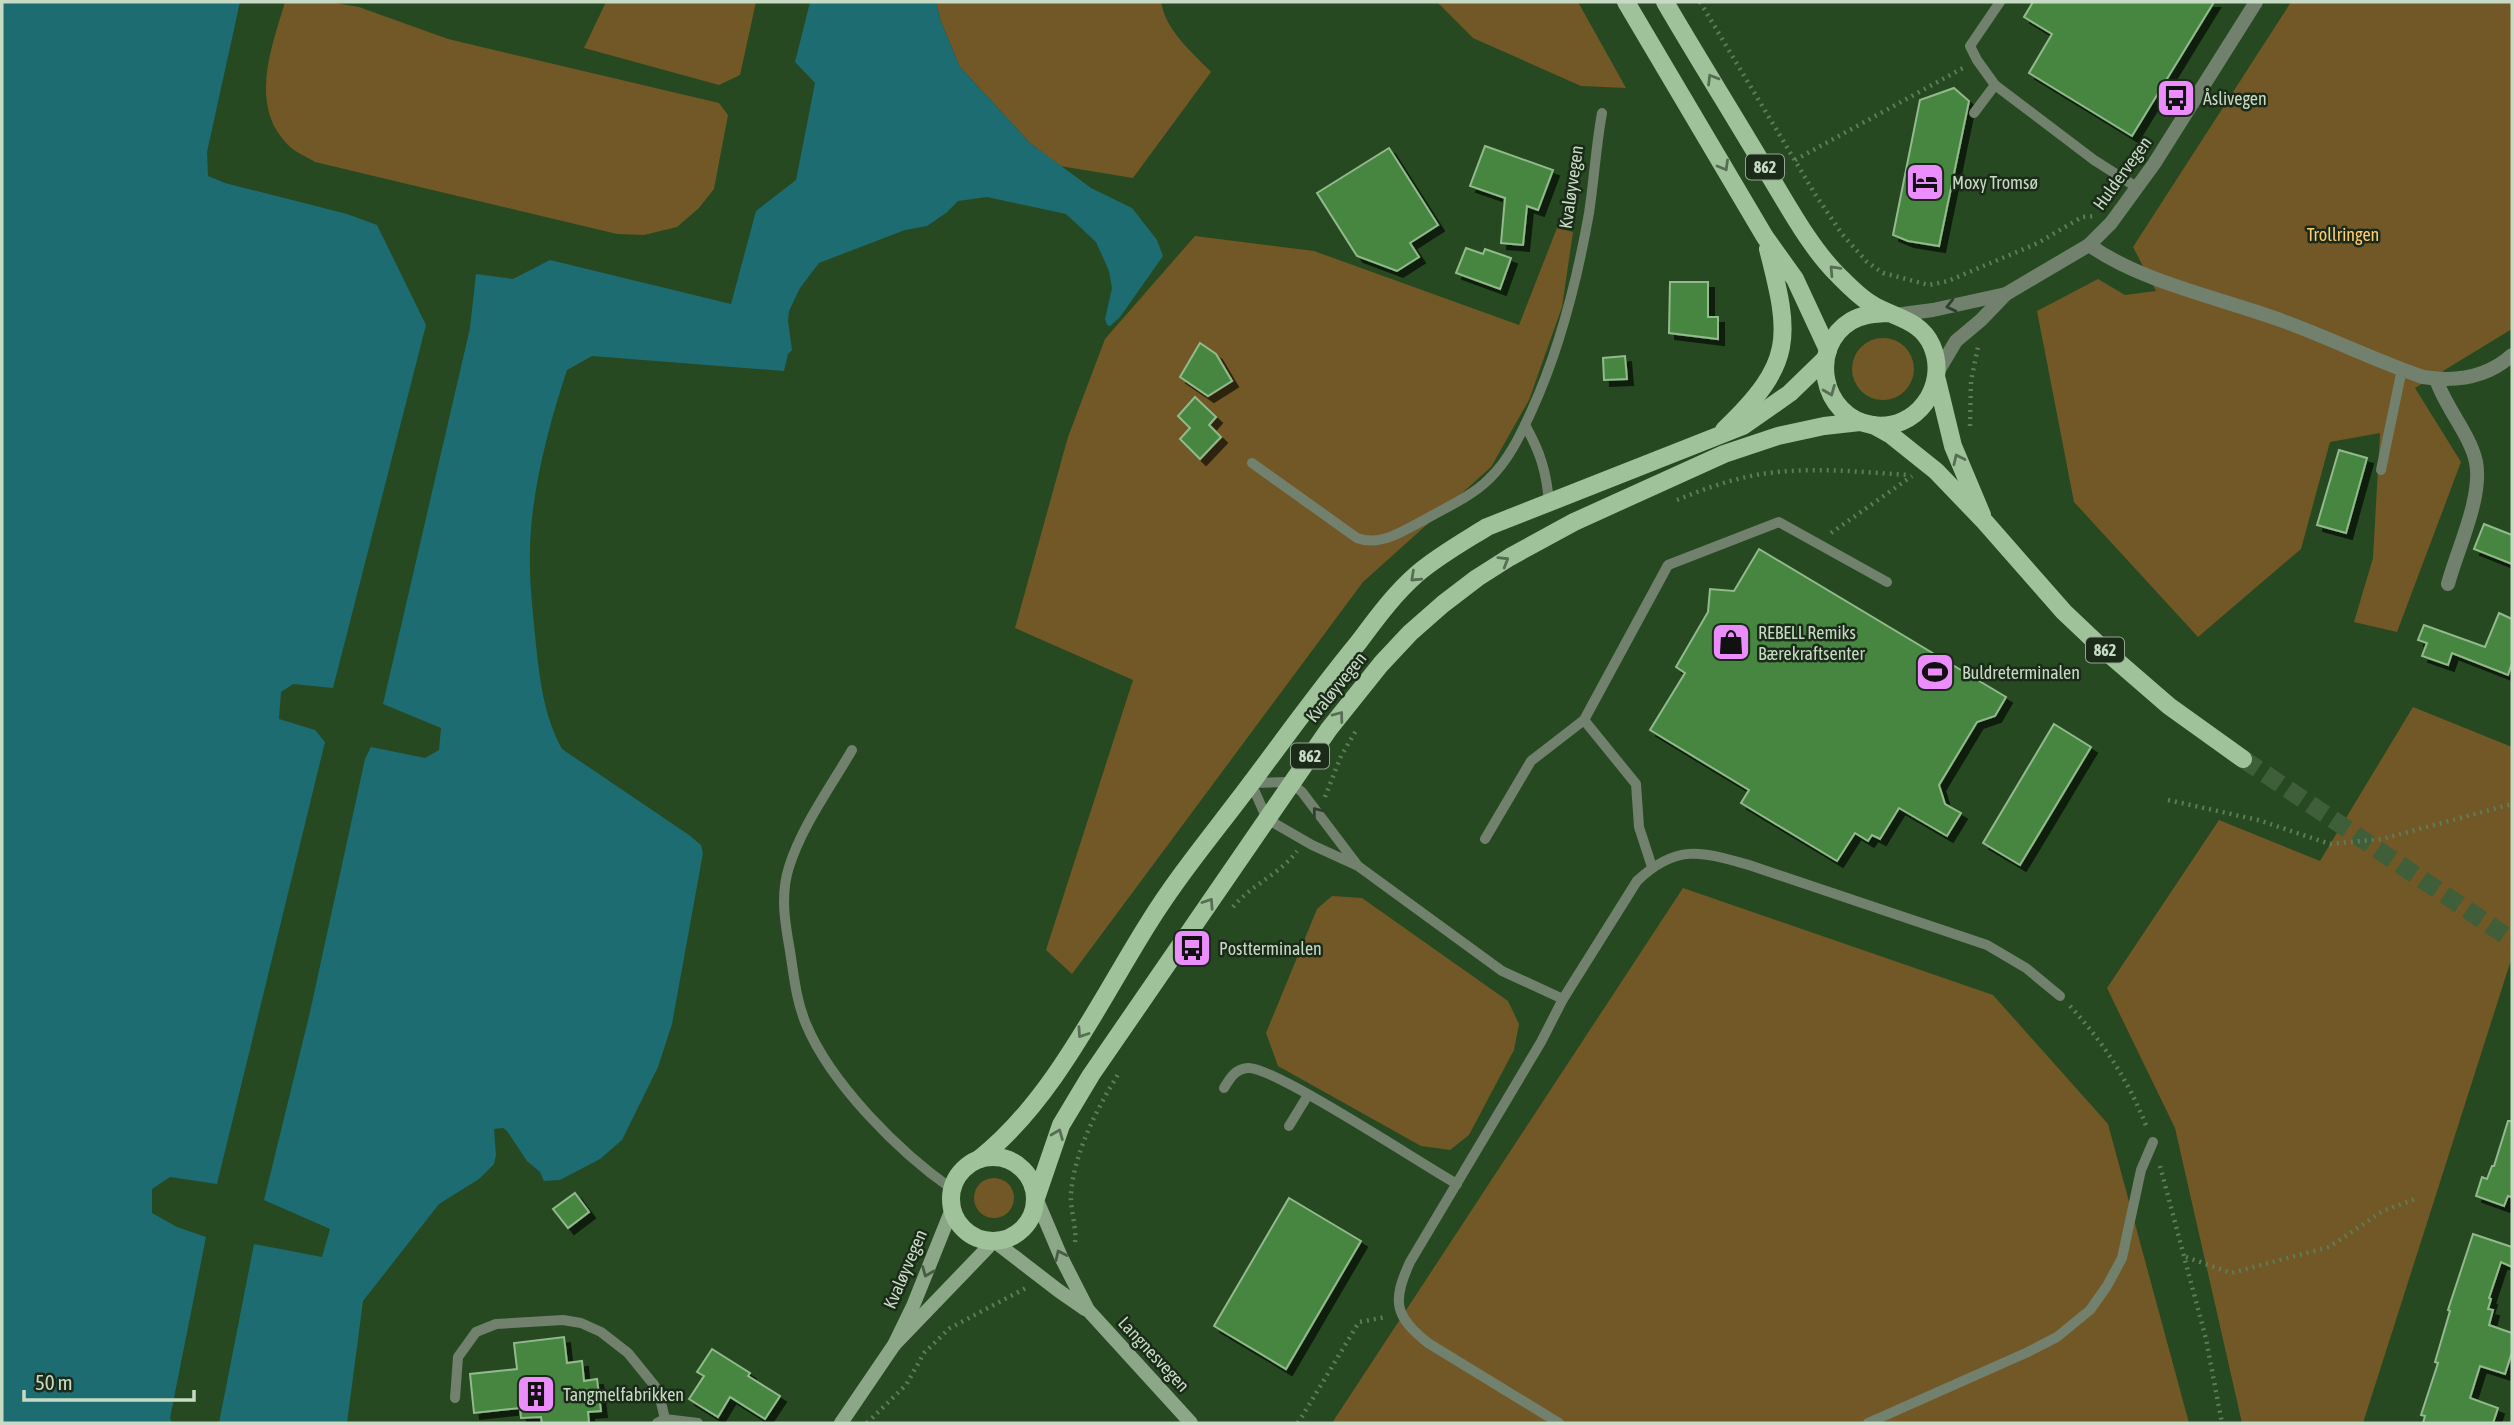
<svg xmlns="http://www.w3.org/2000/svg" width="2514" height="1425" viewBox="0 0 2514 1425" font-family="'Asap Condensed',sans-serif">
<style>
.green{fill:#725826}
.water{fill:#1d6c71}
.building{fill:#47863f;stroke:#92ba8c;stroke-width:2;filter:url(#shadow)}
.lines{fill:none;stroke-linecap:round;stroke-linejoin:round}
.primary-tunnel{stroke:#3e5f39;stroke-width:18;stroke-dasharray:18 9;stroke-linecap:butt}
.path{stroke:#5e7c59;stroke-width:4.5;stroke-dasharray:2 5;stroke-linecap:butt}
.lane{stroke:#71816e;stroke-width:10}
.street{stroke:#71816e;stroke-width:14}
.secondary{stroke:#8ca688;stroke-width:14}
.primary{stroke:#a0c29b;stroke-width:18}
.oneway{stroke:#576e54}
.oneway2{stroke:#30402e}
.oneway3{stroke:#485c45}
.labels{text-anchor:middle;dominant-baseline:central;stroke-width:5;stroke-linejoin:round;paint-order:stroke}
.shield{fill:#1b2a19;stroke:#93a691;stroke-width:2}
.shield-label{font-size:16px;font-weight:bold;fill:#c7dbc4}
.poi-label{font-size:18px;fill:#c7dbc4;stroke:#1b2a19;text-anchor:start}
.street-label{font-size:18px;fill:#c7dbc4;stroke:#1b2a19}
.park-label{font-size:18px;fill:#fece73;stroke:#1b2a19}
</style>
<defs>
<filter id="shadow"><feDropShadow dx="6" dy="6" stdDeviation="0" flood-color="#0009"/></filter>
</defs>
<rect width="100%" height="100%" fill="#264921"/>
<g class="green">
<path d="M285 2H329L359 7 448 39 719 103 728 115 714 189 699 208 677 227 644 235 617 234 315 162C307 157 295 152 288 145 248 105 272 47 285 2Z"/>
<polygon points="606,2 756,2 740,75 719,85 584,48"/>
<path d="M936 2H1161C1166 31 1191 51 1211 72L1133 178 1060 166 1030 143 960 67 941 22Z"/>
<polygon points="1437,2 1578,2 1626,88 1581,86 1473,38"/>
<polygon points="2291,2 2512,2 2512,329 2415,388 2461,462 2397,632 2354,622 2373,558 2380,433 2330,442 2301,549 2198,637 2074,502 2037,311 2098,279 2125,295 2156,291 2133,247"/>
<polygon points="1557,228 1573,232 1562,307 1529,400 1491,467 1363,582 1072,974 1046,950 1133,680 1015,628 1068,437 1105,339 1195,236 1314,251 1519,325"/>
<circle cx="1883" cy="369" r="31"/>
<polygon points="2413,707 2512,747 2512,957 2363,1423 2242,1423 2175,1128 2107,988 2219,820 2320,861"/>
<polygon points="1683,888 1993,995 2108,1124 2189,1423 1332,1423"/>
<polygon points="1332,896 1362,898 1508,1001 1519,1024 1514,1050 1469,1135 1450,1150 1421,1146 1278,1066 1266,1033 1317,909"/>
<circle cx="994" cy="1198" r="20"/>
</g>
<g class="water">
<polygon points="2,2 240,2 207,152 208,176 225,183 347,214 377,225 426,325 333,688 293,684 281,692 279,719 315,730 325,742 217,1184 170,1177 152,1189 152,1213 177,1227 206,1237 170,1418 172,1423 2,1423"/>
<path d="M810 2H936L941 22 960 67 1030 143 1091 188 1132 208 1157 240 1163 256 1120 317 1110 326 1107 325 1105 319 1112 288 1109 271 1096 242 1066 214 987 197 958 201 946 213 927 226 905 230 819 263 800 288 789 311 788 321 792 350 788 354 784 371 592 356 567 370C549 424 531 492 530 549 529 581 533 613 536 645 540 681 544 716 562 749L689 835 701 845 703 853 672 1024 658 1067 622 1140 600 1159 560 1180 544 1181 540 1172 527 1161 507 1131 503 1128 494 1129 496 1155 494 1164 479 1179 439 1204 363 1301 347 1423H219L254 1244 322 1257 330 1229 264 1200 310 1012 365 759 371 747 425 758 439 750 441 728 383 704 470 328 476 274 513 279 550 260 731 304 756 211 796 180 815 83 795 62Z"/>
</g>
<g class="building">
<polygon points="2033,2 2214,2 2132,136 2029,73 2052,34 2024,17"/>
<polygon points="1954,88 1969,101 1939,246 1908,241 1893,235 1920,100"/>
<polygon points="1485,146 1553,170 1538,210 1527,206 1523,245 1501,243 1505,198 1470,186"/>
<polygon points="1389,148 1438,225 1410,243 1419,257 1397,271 1357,256 1317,193"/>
<polygon points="1466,248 1483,254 1485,249 1511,258 1500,289 1456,273"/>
<polygon points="1670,282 1708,282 1708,317 1718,317 1718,339 1669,333"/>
<polygon points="1200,343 1216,354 1232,381 1208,396 1180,377"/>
<polygon points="1625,356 1627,379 1604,380 1603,358"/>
<polygon points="1195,397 1216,417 1209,425 1221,437 1200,459 1180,439 1190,428 1178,416"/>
<polygon points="2339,450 2367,458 2346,533 2317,525"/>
<polygon points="2484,524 2512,535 2512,564 2474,549"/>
<polygon points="1759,549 2006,697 1995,716 1977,722 1939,785 1945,804 1961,813 1947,836 1899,808 1880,839 1872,835 1868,841 1855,833 1837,861 1741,803 1749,790 1650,730 1685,673 1676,667 1708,612 1710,589 1734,591"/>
<polygon points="2499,613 2512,619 2512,663 2508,675 2452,653 2448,665 2422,656 2427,643 2418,640 2424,625 2485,647"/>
<polygon points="2054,724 2091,747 2020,865 1983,843"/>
<polygon points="2508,1121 2512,1121 2512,1197 2508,1196 2504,1206 2476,1196 2482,1177 2487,1179 2492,1166 2494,1166"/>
<polygon points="575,1193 589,1212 568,1228 553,1209"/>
<polygon points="1289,1198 1361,1241 1286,1369 1214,1326"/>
<polygon points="2473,1234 2512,1247 2512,1267 2501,1262 2489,1298 2491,1299 2488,1309 2493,1310 2489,1325 2512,1333 2512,1352 2505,1374 2480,1366 2470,1398 2498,1408 2493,1423 2423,1423 2425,1416 2421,1415 2438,1363 2435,1362 2450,1311 2448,1310"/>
<polygon points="564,1337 567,1363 582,1361 584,1381 597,1379 601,1411 588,1412 589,1423 542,1423 541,1417 521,1418 520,1408 474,1413 470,1374 517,1369 514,1343"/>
<polygon points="712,1349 750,1373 748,1376 780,1396 765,1419 730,1397 718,1417 689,1399 704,1376 697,1372"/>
</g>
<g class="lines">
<polyline class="primary-tunnel" points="2243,759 2512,940"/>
<g class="path">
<polyline points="1700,2 1815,194 1842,234 1867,262 1883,273 1929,285 1948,281 2038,243 2082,217 2095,216"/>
<polyline points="1795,160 1963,68"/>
<polyline points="1970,426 1971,381 1978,347"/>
<path d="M1677 500C1706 488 1737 477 1769 473 1815 467 1862 472 1908 475"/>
<polyline points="1831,533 1912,476"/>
<polyline points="1325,797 1341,756 1357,729"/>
<polyline points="2168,800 2258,820 2330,844 2382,839 2512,804"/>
<path d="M1233 907C1251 885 1280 874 1297 851"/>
<path d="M2070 1006C2103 1042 2129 1081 2147 1128"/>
<polyline points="2160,1166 2206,1339 2222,1423"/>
<path d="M1075 1242C1077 1228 1070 1210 1071 1194 1074 1153 1097 1108 1119 1073"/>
<polyline points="2186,1257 2231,1273 2329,1247 2383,1211 2415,1199"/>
<polyline points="867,1423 906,1385 924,1353 950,1328 1028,1287"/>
<polyline points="1298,1423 1359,1322 1386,1317"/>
</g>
<g class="lane">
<polyline points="2000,2 1970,46 1977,60 1995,85 2094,160 2138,188"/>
<polyline points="1974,113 1995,85"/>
<path d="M1525 425C1540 451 1547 473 1549 504"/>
<path d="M1252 463 1357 538C1381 547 1405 530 1426 519 1447 507 1472 496 1489 479 1508 461 1520 436 1531 412 1560 349 1577 281 1589 213 1594 180 1596 146 1602 113"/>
<polyline points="2381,470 2402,369"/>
<path d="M852 750C830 788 802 826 789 867 780 895 785 923 790 951 794 976 796 1000 806 1024 831 1084 899 1152 952 1189"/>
<polyline points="1485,839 1531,761 1584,720"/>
<polyline points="1358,866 1302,792 1290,782 1251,783 1267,819 1312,845 1358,866 1502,971 1563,999"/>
<polyline points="1652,867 1639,827 1636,784 1584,720 1668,565 1779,522 1887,582"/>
<path d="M1224 1088C1230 1078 1235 1069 1248 1068 1273 1066 1423 1165 1457 1184"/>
<polyline points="1289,1126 1308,1095"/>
<polyline points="455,1398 458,1357 476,1332 496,1324 563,1320 581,1323 601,1332 628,1353 658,1390 665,1419"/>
<polyline points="657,1423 665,1419 698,1423"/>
<path d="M1559 1423 1428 1343C1394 1316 1392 1301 1410 1262L1541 1042 1563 999 1637 881C1676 844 1700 851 1749 865L1987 945 2026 968 2060 996"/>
<polyline points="1868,1423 2028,1352 2057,1337 2090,1310 2107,1286 2122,1258 2141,1170 2153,1142"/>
</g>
<g class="street">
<path d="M2089 245C2143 283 2221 298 2283 321 2330 338 2376 361 2423 377 2455 382 2487 378 2512 355"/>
<polyline points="1895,315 1933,310 2006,294"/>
<polyline points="1937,373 1956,341 1981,320 2006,294 2089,245 2111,223 2154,164 2256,2"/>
<path d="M2436 379C2445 407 2470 434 2476 462 2483 497 2457 550 2448 584"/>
</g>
<g class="secondary">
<polyline points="1036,1198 1061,1257 1088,1310 1191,1423"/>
<polyline points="894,1345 994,1241 1059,1291 1085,1309"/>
<polyline points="841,1423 894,1345 913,1306 952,1209"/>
</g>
<g class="primary">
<polyline points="1626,2 1765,237 1795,279 1828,350"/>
<path d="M1665 2C1697 57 1731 111 1763 165 1785 200 1808 245 1837 274 1848 285 1860 298 1873 305 1895 318 1921 320 1932 346 1949 386 1916 432 1872 425 1821 417 1808 347 1851 321 1863 314 1875 314 1887 313"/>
<polyline points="1937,380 1953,446 1982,515"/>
<polyline points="1873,425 1891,435 1936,471 1985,522 2064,612 2102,648 2169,706 2243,759"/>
<path d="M1724 430C1794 363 1791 338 1768 249"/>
<circle cx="993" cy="1199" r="42"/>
<path d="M979 1159C1052 1102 1099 1002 1148 924 1179 874 1217 829 1252 782 1287 735 1321 688 1358 643 1376 619 1394 594 1417 574 1438 556 1463 542 1487 527L1743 426 1790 393 1825 359"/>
<polyline points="1036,1198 1061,1125 1091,1075 1329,729 1381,664 1410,633 1443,604 1477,578 1510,557 1574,522 1724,454 1778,436 1824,426 1860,422"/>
</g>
</g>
<defs><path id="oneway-chevron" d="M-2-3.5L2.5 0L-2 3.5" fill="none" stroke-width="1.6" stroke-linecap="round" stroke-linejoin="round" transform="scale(1.75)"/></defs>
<g class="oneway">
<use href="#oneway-chevron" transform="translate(1712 79) rotate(-121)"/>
<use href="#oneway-chevron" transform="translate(1724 166) rotate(60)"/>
<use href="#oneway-chevron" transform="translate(1834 270) rotate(-133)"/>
<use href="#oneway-chevron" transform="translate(1830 391) rotate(68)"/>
<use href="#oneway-chevron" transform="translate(1958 459) rotate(-115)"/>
<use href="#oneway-chevron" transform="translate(1504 561) rotate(-31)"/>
<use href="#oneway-chevron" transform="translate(1415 577) rotate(137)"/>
<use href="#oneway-chevron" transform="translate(1339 716) rotate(-53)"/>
<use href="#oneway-chevron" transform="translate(1209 903) rotate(-56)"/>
<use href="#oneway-chevron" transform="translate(1082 1033) rotate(124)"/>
<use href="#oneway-chevron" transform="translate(1058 1134) rotate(-68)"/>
</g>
<g class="oneway2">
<use href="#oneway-chevron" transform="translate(1951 306) rotate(166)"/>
<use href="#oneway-chevron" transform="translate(1317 812) rotate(-128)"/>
</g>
<g class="oneway3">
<use href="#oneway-chevron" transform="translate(1060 1255) rotate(-115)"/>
<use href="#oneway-chevron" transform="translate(927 1272) rotate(112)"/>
</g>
<defs>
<g id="bus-square" transform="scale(2.0125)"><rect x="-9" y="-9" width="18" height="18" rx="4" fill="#eb8dfc" stroke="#1b2a19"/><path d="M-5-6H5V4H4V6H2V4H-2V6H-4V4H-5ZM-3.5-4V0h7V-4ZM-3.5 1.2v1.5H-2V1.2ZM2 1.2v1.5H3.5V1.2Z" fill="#111"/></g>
<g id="hotel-square" transform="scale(2.0125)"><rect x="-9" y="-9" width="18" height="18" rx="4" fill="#eb8dfc" stroke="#1b2a19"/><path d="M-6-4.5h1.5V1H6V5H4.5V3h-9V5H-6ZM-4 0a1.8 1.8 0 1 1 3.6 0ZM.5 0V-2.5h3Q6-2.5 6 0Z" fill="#111"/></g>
<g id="shop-square" transform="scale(2.0125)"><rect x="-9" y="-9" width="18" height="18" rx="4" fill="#eb8dfc" stroke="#1b2a19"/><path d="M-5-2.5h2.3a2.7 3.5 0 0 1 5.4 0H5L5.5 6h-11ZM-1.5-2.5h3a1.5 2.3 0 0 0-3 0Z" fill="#111"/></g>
<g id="stadium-square" transform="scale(2.0125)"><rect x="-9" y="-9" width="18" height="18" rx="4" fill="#eb8dfc" stroke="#1b2a19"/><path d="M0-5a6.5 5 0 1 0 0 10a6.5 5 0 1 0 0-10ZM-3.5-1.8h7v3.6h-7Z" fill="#111"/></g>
<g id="building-square" transform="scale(2.0125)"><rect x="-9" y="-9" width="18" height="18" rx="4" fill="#eb8dfc" stroke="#1b2a19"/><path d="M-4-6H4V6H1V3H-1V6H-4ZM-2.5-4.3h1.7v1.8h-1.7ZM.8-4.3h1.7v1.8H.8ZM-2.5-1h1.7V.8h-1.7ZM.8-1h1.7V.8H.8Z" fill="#111"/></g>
</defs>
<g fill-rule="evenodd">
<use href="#bus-square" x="2176" y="98"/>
<use href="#hotel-square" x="1925" y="182"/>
<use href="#shop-square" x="1731" y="642"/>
<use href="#stadium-square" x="1935" y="672"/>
<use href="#bus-square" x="1192" y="948"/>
<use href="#building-square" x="536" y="1394"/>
</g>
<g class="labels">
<g class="shield">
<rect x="1746" y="154.5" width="38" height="25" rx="5"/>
<rect x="2086" y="637.5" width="38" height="25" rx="5"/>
<rect x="1291" y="743.5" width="38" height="25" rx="5"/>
</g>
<g class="shield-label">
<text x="1765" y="167">862</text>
<text x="2105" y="650">862</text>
<text x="1310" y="756">862</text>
</g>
<g class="poi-label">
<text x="2203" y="98">Åslivegen</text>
<text x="1952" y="182">Moxy Tromsø</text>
<text x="1758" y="632">REBELL Remiks<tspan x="1758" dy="21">Bærekraftsenter</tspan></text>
<text x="1962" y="672">Buldreterminalen</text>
<text x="1219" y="948">Postterminalen</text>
<text x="563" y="1394">Tangmelfabrikken</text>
</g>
<g class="street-label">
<text transform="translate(2122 173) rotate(-54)">Huldervegen</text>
<text transform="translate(1571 187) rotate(-82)">Kvaløyvegen</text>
<text transform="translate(1336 687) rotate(-51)">Kvaløyvegen</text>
<text transform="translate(905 1269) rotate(-67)">Kvaløyvegen</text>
<text transform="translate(1154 1354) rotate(47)">Langnesvegen</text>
</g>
<g class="park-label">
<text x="2343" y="234">Trollringen</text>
</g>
</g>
<rect width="2514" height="1425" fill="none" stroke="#c7dbc4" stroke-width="7"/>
<path d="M24 1390v10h170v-10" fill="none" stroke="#c7dbc4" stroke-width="3.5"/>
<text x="35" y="1390" font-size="21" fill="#c7dbc4" stroke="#1b2a19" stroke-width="5" paint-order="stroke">50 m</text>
</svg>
